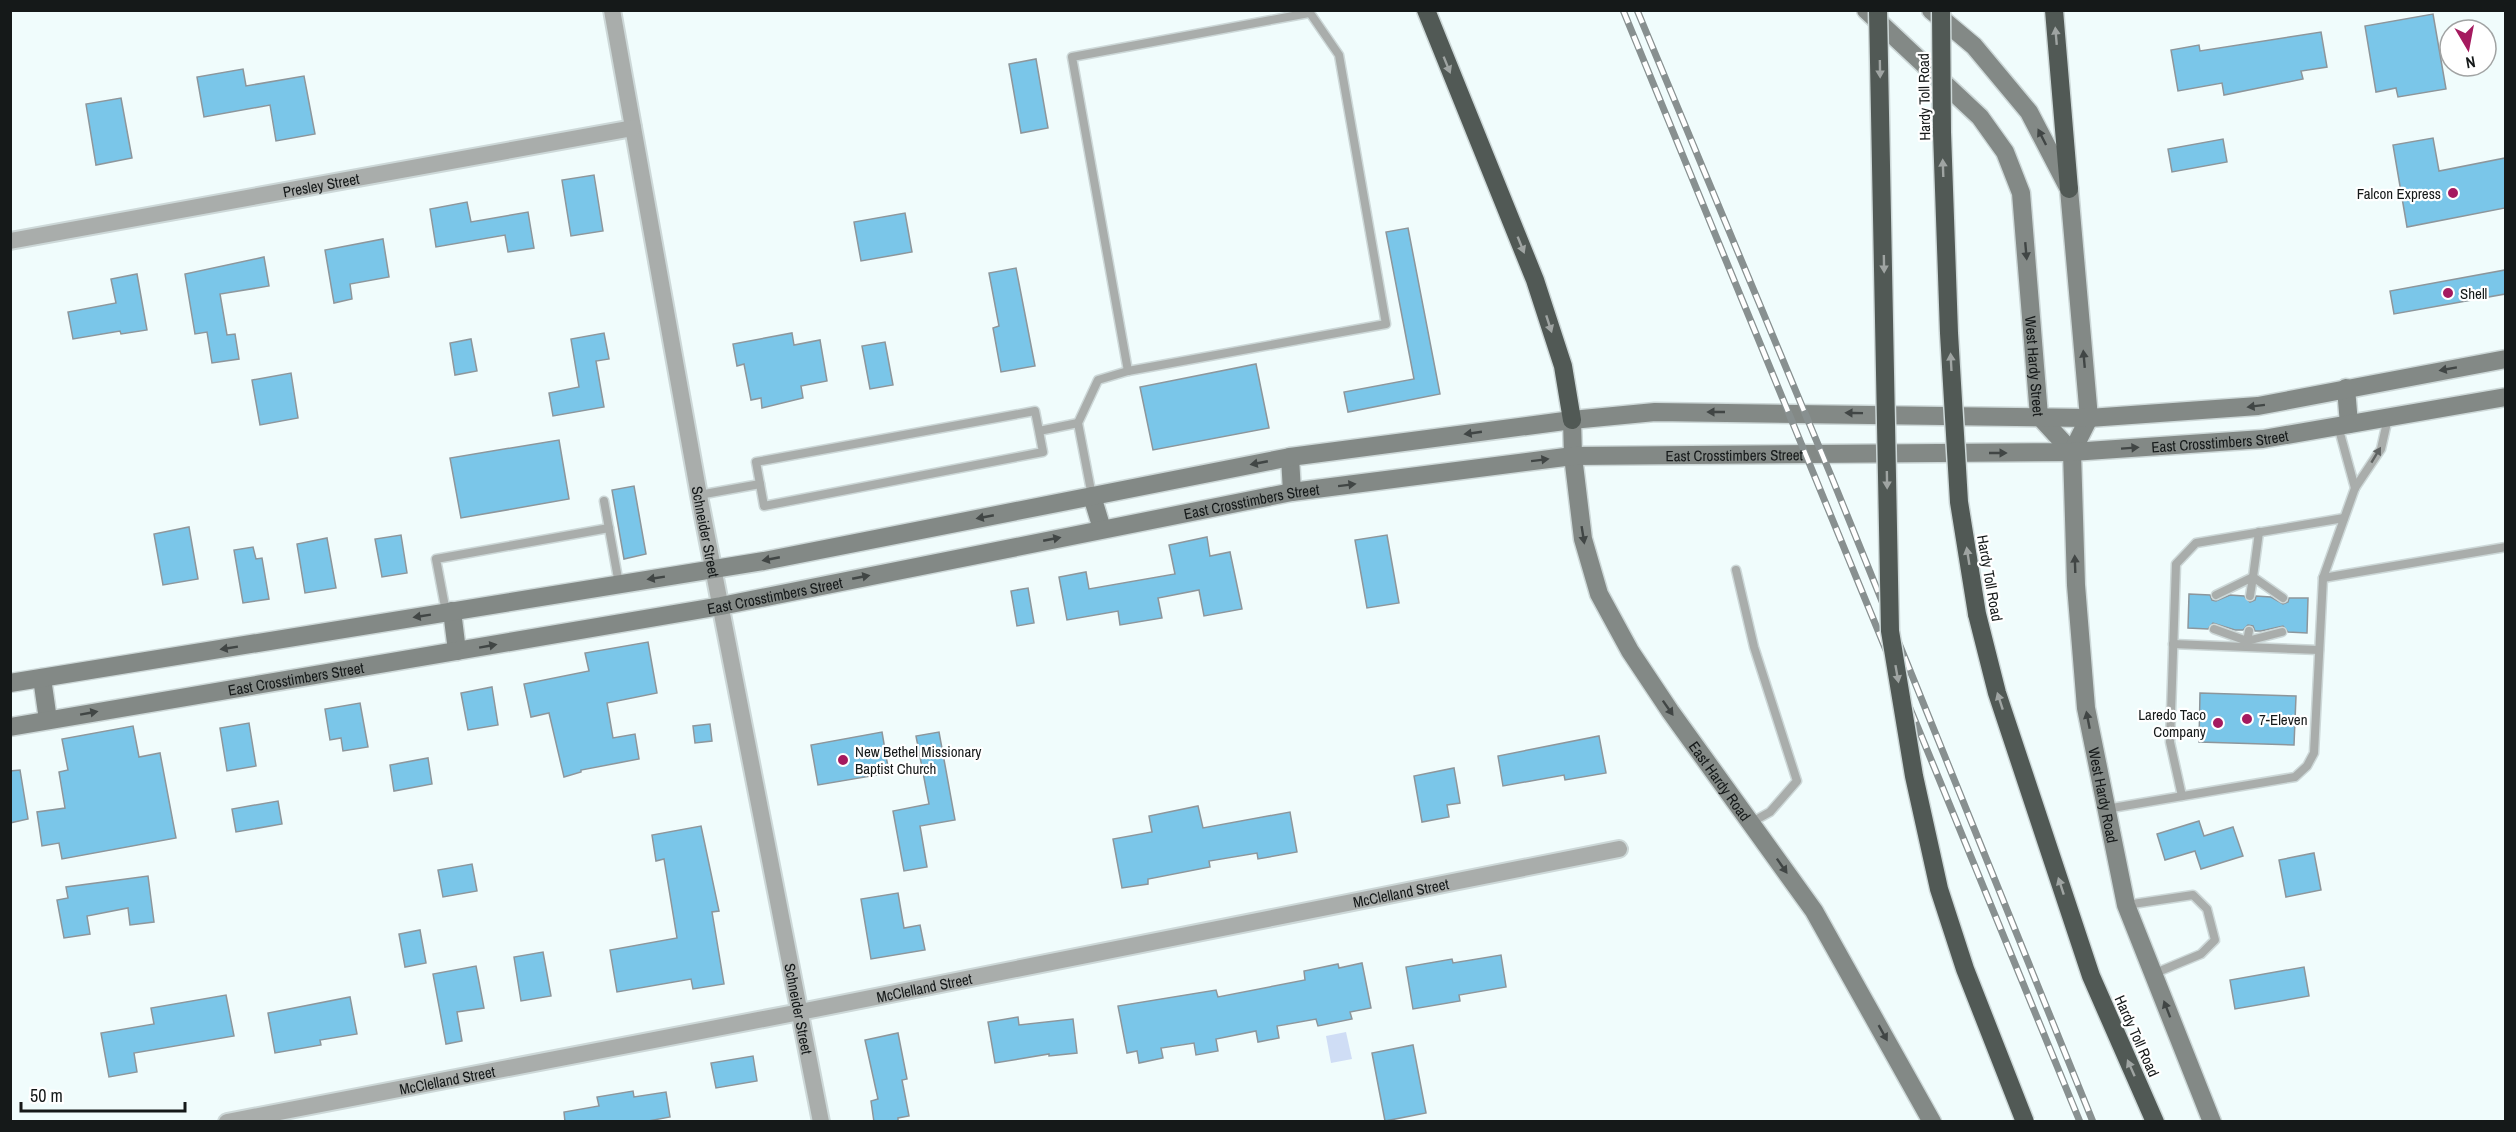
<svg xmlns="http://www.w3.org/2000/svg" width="2516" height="1132" viewBox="0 0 2516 1132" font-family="'Archivo Narrow',sans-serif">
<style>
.water{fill:#cfddf5}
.building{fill:#7ac6e9;stroke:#8d969b;stroke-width:1.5}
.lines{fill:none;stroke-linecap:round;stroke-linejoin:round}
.lane-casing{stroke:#cdd8d8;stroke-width:11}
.street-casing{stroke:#cdd8d8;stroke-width:20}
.secondary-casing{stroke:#cdd8d8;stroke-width:21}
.highway-casing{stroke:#cdd8d8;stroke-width:21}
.lane{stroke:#a9adab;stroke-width:8}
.street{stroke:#a9adab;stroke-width:16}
.secondary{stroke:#838986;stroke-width:18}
.highway{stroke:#515955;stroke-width:18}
.rail-casing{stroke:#889090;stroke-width:7}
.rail{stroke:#fff;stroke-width:4.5;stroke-dasharray:14;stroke-linecap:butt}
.highway-bridge-casing{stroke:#cdd8d8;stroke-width:21;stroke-linecap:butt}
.highway-bridge{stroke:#515955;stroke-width:18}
.oneway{fill:#9fa4a2}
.oneway2{fill:#414645}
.oneway3{fill:#5f6362}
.poi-dot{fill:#a51a5f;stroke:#fff;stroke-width:2}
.labels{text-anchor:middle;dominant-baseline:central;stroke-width:4.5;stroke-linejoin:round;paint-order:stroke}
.street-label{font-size:15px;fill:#151919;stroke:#fff}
.poi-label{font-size:15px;fill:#151919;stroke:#fff;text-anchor:start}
</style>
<rect width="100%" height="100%" fill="#f0fcfc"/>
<polygon class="water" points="1346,1032 1352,1059 1331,1063 1326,1036"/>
<g class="building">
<polygon points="2433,14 2446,89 2398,97 2396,88 2376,92 2365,26"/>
<polygon points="2321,32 2327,67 2301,71 2303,79 2224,95 2222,83 2178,91 2171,50 2199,45 2200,51"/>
<polygon points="1036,59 1048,128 1021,133 1009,64"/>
<polygon points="243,69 246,86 304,76 315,134 276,141 270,105 204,117 197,77"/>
<polygon points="121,98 132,158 96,165 86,104"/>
<polygon points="2433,138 2439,171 2505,158 2505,208 2407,227 2393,145"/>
<polygon points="2223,139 2227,162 2172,172 2168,149"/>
<polygon points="594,175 603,231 571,236 562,180"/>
<polygon points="467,202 471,222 528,212 534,248 508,252 505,235 436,247 430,209"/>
<polygon points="905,213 912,252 861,261 854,222"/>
<polygon points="1408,228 1440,394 1348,412 1344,392 1414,379 1386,232"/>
<polygon points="383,239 389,277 350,284 352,299 334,303 325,250"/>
<polygon points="264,257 269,286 220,294 227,335 235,334 239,359 212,363 207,332 195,334 185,274"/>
<polygon points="1016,268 1035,366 1001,372 993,328 999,326 989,273"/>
<polygon points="2505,270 2505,294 2394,314 2390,291"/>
<polygon points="137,274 147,330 121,334 120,331 73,339 68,312 116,303 111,279"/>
<polygon points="604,333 609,359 596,361 604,407 553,416 549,393 579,387 571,339"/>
<polygon points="792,333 794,345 820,340 827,381 801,386 803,398 762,408 761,398 751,400 744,364 737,366 733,344"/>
<polygon points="471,339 477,371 455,375 450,343"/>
<polygon points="885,342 893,385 870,389 862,346"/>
<polygon points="1256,364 1269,428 1153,450 1140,387"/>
<polygon points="291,373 298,418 260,425 252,380"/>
<polygon points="559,440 569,499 461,518 450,458"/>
<polygon points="634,486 646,554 624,559 612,490"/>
<polygon points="189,527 198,579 163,585 154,534"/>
<polygon points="401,535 407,573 382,577 375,539"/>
<polygon points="1387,535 1399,603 1367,608 1355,540"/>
<polygon points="1207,537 1210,556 1230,552 1242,609 1204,616 1199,590 1158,598 1162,618 1120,625 1118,611 1067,620 1059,577 1086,572 1089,589 1175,574 1169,545"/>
<polygon points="327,538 336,588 305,593 297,544"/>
<polygon points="253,547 256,559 262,558 269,599 243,603 234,550"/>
<polygon points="1028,588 1034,623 1017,626 1011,591"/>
<polygon points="2189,594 2210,595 2212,600 2216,601 2230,595 2244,596 2250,602 2255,600 2256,596 2271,597 2283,604 2288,602 2289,598 2308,598 2307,633 2288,632 2283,626 2261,631 2255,631 2253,626 2248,625 2243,630 2235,630 2213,623 2208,629 2188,628"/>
<polygon points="648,642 657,693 607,703 613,738 635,734 639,759 581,770 581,772 564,777 549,713 531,717 524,684 589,671 585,653"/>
<polygon points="492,687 498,725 468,730 461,693"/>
<polygon points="2200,693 2296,696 2294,745 2199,742"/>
<polygon points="360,703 368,747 343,751 341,738 330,740 325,709"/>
<polygon points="249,723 256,766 227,771 220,728"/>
<polygon points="710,724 712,741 695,743 693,726"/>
<polygon points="133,726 139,757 160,753 176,838 62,859 59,843 42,846 37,812 65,808 59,772 68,770 62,739"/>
<polygon points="882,732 889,773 818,785 811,745"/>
<polygon points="939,732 955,820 920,826 927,867 904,871 893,811 929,804 916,736"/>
<polygon points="1599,736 1606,773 1565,780 1564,775 1503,786 1498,756"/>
<polygon points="428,758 432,784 394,791 390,765"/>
<polygon points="1454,768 1460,803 1447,805 1449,817 1422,822 1414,776"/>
<polygon points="20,770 28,819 10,823 10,771"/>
<polygon points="278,801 282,824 236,832 232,809"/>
<polygon points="1198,806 1203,828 1290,812 1297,852 1258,859 1257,853 1209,861 1210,867 1148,879 1148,884 1122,888 1113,839 1152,832 1149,816"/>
<polygon points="2199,821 2204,836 2233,827 2243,856 2201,869 2195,851 2165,860 2157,834"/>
<polygon points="701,826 719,911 712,912 724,984 693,989 691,979 617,992 610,950 677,938 664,859 656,861 652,835"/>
<polygon points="2314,853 2321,890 2286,897 2279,860"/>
<polygon points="472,864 477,891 443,897 438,870"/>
<polygon points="148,876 154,922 130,925 128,908 87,916 90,934 64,938 57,900 68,898 66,887"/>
<polygon points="898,893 904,928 920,925 925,950 871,959 861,899"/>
<polygon points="420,930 426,963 405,967 399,934"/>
<polygon points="543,952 551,996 521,1001 514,957"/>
<polygon points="1501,955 1506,987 1459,995 1460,1001 1413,1009 1406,967 1452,959 1453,963"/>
<polygon points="1362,963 1371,1008 1350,1012 1352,1019 1318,1026 1316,1019 1277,1026 1279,1038 1258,1042 1256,1031 1216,1039 1218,1051 1196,1055 1194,1043 1161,1048 1163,1058 1139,1063 1137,1051 1127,1053 1118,1006 1216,990 1218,997 1305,980 1304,971 1338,964 1339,968"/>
<polygon points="476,966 484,1008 457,1012 462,1041 446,1044 433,974"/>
<polygon points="2304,967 2309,996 2235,1009 2230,980"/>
<polygon points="226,995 234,1036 134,1053 137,1072 109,1077 101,1033 154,1024 151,1008"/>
<polygon points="350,997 357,1034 320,1040 321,1045 275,1053 268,1013"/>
<polygon points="1018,1017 1019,1025 1073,1019 1077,1053 1049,1056 1049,1054 995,1063 988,1022"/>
<polygon points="898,1033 907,1079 902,1080 909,1116 898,1118 898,1122 874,1122 871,1101 878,1099 865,1040"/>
<polygon points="1413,1045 1426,1113 1385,1121 1372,1053"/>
<polygon points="753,1056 757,1081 716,1088 711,1063"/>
<polygon points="633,1091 634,1097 666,1092 670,1117 643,1122 565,1122 564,1112 599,1106 597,1097"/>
</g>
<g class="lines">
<g class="lane-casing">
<g id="lane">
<polyline points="1128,371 1072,57 1309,13"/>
<polyline points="2338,426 2355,488"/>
<polyline points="1039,431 1035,411 756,462 764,506 1043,452 1039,431 1078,423"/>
<polyline points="699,495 760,484"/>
<polyline points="1092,496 1078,423 1098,380 1128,371 1386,324 1339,55 1308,10"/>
<polyline points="604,501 619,584"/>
<polyline points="2259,532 2253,577 2283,598"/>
<polyline points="1736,570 1754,647 1797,781 1770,812 1752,822"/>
<polyline points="2323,578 2506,547"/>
<polyline points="2216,595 2253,577 2250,596"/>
<polyline points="446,612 436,559 609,528"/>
<polyline points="2214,629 2247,641 2249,631"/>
<polyline points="2173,644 2319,650"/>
<polyline points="2247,646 2247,641 2282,632"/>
<polyline points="2182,796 2170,742 2176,564 2196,543 2344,518"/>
<polyline points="2106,809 2295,777 2307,766 2314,753 2323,578 2355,488 2381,449 2388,418"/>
<polyline points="2126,905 2193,895 2207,909 2215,940 2201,954 2153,974"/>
</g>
</g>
<g class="street-casing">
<g id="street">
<path id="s1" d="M612 10 700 501 821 1122"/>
<path id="s2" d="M10 241 633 128"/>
<path id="s3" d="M227 1122 800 1012 1619 849"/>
</g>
</g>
<g class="secondary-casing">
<g id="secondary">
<path id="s4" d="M1866 10 1980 117 2005 152 2021 193 2039 416 2072 452"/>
<path id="s5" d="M1931 10 1974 46 2029 112 2069 189 2089 418 2072 452 2076 585 2086 708 2126 905 2212 1122"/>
<polyline points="2346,388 2349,424"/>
<path id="s6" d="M1572 420 1573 456 1583 539 1599 594 1630 651 1670 711 1814 911 1932 1122"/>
<polyline points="1290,457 1292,492"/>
<polyline points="1092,496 1102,529"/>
<polyline points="452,611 457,651"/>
<polyline points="42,678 48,720"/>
<polyline points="10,683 764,561 1290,457 1572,420 1655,412 2089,418 2258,406 2506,359"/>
<path id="s7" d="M10 727 721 606 1292 492 1573 456 2072 452 2263 439 2506 397"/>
</g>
</g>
<g class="highway-casing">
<g id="highway">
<polyline points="1426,10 1535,280 1563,366 1572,420"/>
<polyline points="2054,10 2069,189"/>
<polyline points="1977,614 1997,693 2091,976 2155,1122"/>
</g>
</g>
<use href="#lane" class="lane"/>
<use href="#street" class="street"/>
<use href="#secondary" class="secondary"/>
<use href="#highway" class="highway"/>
<g class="rail-casing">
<g id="rail">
<polyline points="1623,10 2080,1122"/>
<polyline points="1637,10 1832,478 2093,1122"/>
</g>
</g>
<use href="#rail" class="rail"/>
<g class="highway-bridge-casing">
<g id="highway-bridge">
<polyline points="1878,10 1890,631 1914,776 1939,889 1965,969 2025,1122"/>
<polyline points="1941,10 1942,132 1949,333 1959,502 1977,614"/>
</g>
</g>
<use href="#highway-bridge" class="highway-bridge"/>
</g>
<defs><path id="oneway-solid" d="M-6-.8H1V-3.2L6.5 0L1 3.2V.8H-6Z" transform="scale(1.5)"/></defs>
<g class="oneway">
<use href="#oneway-solid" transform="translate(2056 36) rotate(-95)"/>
<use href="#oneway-solid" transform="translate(1447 65) rotate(68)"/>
<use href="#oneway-solid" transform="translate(1880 69) rotate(89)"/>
<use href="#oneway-solid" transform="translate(1943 168) rotate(-92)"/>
<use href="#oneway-solid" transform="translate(1521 245) rotate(68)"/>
<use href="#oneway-solid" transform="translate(1884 264) rotate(89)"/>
<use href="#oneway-solid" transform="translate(1549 324) rotate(72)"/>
<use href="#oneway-solid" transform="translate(1951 362) rotate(-93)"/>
<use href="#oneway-solid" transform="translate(1887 480) rotate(89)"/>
<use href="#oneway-solid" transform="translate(1968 556) rotate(-99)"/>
<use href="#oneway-solid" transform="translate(1897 674) rotate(80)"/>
<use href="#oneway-solid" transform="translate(2000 701) rotate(-108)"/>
<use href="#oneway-solid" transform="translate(2061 886) rotate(-108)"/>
<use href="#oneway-solid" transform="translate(2131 1068) rotate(-114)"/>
</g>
<g class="oneway2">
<use href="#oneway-solid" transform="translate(2042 137) rotate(-117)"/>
<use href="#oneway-solid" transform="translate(2026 251) rotate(85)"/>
<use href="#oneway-solid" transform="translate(2084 359) rotate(-95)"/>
<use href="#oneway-solid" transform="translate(2448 369) rotate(170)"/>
<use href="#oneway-solid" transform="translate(2256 406) rotate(173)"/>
<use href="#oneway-solid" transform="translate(1716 412) rotate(-180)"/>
<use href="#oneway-solid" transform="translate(1854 413) rotate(-179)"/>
<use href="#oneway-solid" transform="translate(1473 433) rotate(172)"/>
<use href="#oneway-solid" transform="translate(2130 448) rotate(-4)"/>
<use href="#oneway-solid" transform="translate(1998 453)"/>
<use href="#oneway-solid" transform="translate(1540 460) rotate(-7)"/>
<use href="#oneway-solid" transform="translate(1259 463) rotate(169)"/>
<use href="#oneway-solid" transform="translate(1347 485) rotate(-7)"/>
<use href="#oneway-solid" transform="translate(985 517) rotate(169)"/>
<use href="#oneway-solid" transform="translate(1583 535) rotate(81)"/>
<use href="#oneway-solid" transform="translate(1052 539) rotate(-11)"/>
<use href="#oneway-solid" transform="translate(771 559) rotate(169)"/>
<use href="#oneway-solid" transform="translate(2075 564) rotate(-92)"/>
<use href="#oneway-solid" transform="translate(861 577) rotate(-11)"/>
<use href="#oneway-solid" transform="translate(656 578) rotate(171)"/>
<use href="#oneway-solid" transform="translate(422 616) rotate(171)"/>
<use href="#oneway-solid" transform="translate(488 646) rotate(-10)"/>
<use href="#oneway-solid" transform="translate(229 648) rotate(171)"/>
<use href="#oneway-solid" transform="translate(1668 708) rotate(55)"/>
<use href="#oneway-solid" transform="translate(89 713) rotate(-10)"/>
<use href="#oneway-solid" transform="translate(2088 720) rotate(-101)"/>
<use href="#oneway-solid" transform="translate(1782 866) rotate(55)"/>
<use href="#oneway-solid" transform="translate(2167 1009) rotate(-111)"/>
<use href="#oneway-solid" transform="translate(1883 1033) rotate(61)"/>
</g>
<use class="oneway3" href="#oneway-solid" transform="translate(2376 455) rotate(-59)"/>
<g class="poi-dot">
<circle cx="2453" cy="193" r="6"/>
<circle cx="2448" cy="293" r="6"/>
<circle cx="2247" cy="719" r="6"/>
<circle cx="2218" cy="723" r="6"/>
<circle cx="843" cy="760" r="6"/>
</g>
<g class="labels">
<g class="street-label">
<text transform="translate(1924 97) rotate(-91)">Hardy Toll Road</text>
<text stroke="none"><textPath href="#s2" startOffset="316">Presley Street</textPath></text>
<text stroke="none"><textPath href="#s4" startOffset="417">West Hardy Street</textPath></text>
<text stroke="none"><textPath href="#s7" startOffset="2234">East Crosstimbers Street</textPath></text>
<text stroke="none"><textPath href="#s7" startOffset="1748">East Crosstimbers Street</textPath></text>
<text stroke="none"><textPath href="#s7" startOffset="1262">East Crosstimbers Street</textPath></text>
<text stroke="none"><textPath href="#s1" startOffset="530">Schneider Street</textPath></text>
<text transform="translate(1990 578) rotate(80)">Hardy Toll Road</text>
<text stroke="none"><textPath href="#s7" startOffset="776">East Crosstimbers Street</textPath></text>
<text stroke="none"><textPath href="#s7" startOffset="290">East Crosstimbers Street</textPath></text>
<text stroke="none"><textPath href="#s6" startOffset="400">East Hardy Road</textPath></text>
<text stroke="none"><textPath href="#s5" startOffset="842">West Hardy Road</textPath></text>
<text stroke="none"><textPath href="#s3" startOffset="1196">McClelland Street</textPath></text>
<text stroke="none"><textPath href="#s3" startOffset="710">McClelland Street</textPath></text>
<text stroke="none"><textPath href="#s1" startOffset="1016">Schneider Street</textPath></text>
<text transform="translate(2137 1036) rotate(66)">Hardy Toll Road</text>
<text stroke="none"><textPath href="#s3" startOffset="224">McClelland Street</textPath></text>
</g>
<g class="poi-label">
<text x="2441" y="193" text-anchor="end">Falcon Express</text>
<text x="2460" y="293">Shell</text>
<text x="2206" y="714" text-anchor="end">Laredo Taco<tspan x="2206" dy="17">Company</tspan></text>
<text x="2259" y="719">7-Eleven</text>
<text x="855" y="751">New Bethel Missionary<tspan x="855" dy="17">Baptist Church</tspan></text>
</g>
</g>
<rect width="2516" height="1132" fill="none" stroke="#151919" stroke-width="24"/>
<g transform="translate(2468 48) rotate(170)"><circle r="28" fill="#ffffff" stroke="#a1a3a3" stroke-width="1.5"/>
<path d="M0-4.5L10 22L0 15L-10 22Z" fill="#a51a5f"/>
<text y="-9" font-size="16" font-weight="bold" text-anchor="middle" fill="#151919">N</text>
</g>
<path d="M21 1102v9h164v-9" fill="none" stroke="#151919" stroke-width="3"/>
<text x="30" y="1102" font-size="18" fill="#151919" stroke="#ffffff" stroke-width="4.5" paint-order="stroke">50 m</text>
</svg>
